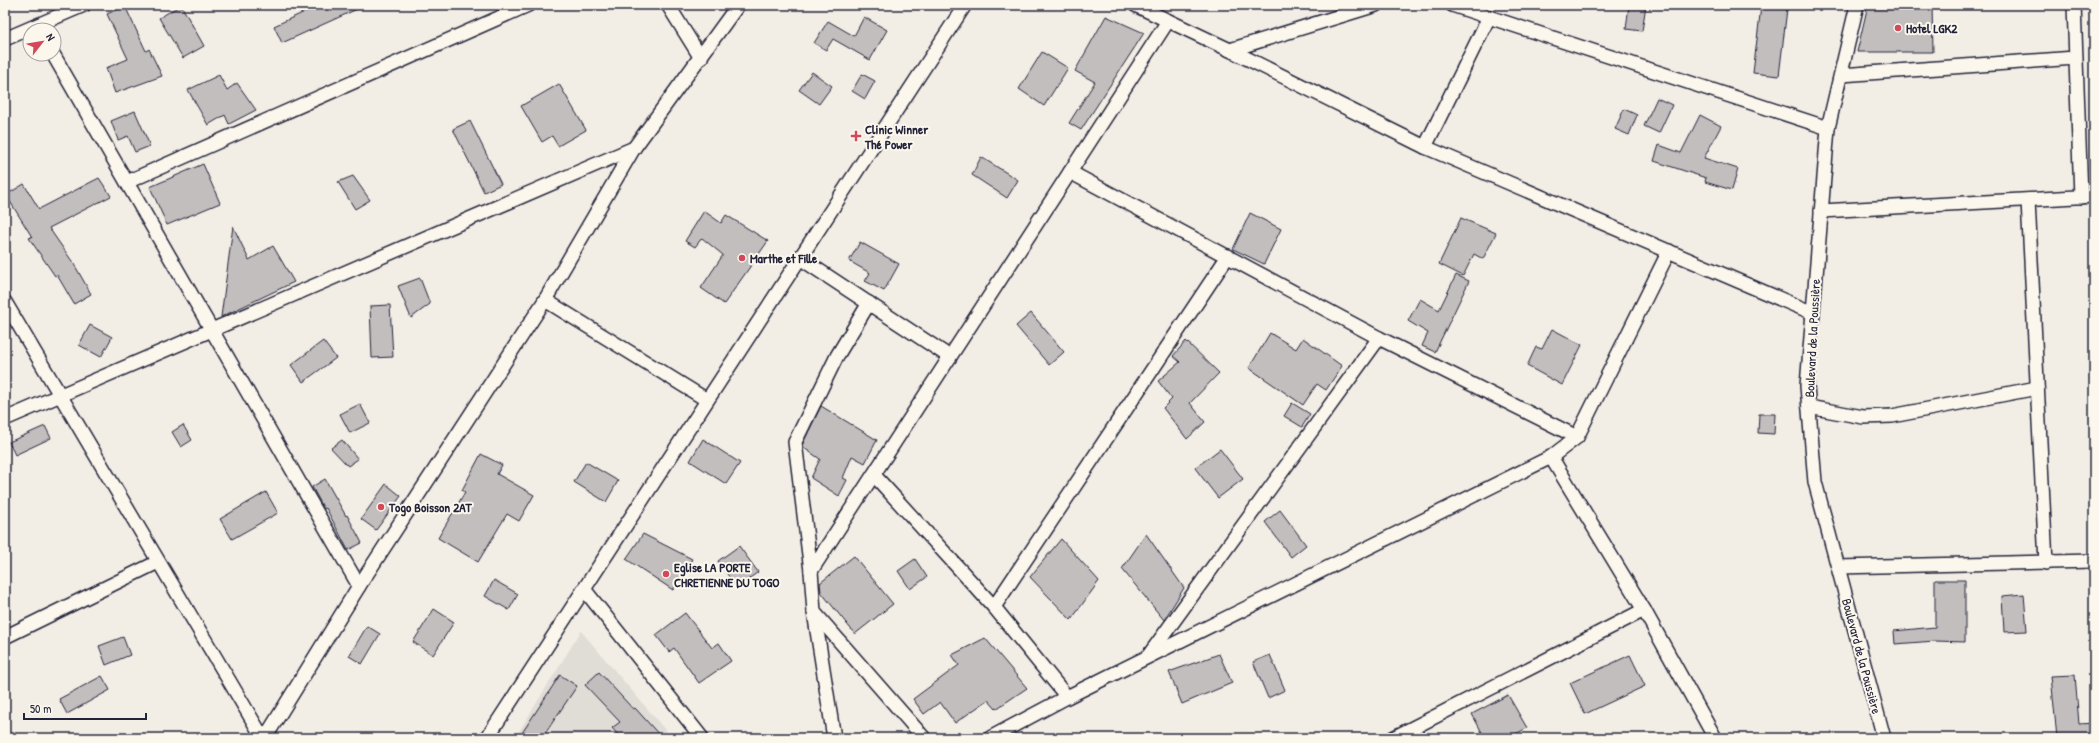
<svg xmlns="http://www.w3.org/2000/svg" width="2099" height="743" viewBox="0 0 2099 743" font-family="'Patrick Hand',sans-serif">
<style>
.built{fill:#e0dcd6}
.building{fill:#c2bebe;stroke:#22223b}
.lines{fill:none;stroke-linecap:round;stroke-linejoin:round}
.street-casing{stroke:#22223b;stroke-width:16}
.street{stroke:#fbf7ec;stroke-width:13}
.poi-dot{fill:#d1495b;stroke:#fbf7ec;stroke-width:1.5}
.labels{text-anchor:middle;dominant-baseline:central;stroke-width:4;stroke-linejoin:round;paint-order:stroke}
.poi-label{font-size:13px;font-weight:bold;fill:#22223b;stroke:#fbf7ec;text-anchor:start}
.street-label{font-size:13px;fill:#22223b;stroke:#fbf7ec}
</style>
<rect width="100%" height="100%" fill="#f2eee5"/>
<filter id="ink" filterUnits="userSpaceOnUse"><feTurbulence type="fractalNoise" baseFrequency=".025" numOctaves="2"/><feDisplacementMap in="SourceGraphic" scale="8" xChannelSelector="R" yChannelSelector="G"/><feConvolveMatrix kernelMatrix="1 2 1 2 8 2 1 2 1" color-interpolation-filters="sRGB"/></filter>
<g filter="url(#ink)">
<polygon class="built" points="581,631 672,738 515,738"/>
<g class="building">
<polygon points="181,5 204,46 183,58 159,18"/>
<polygon points="320,5 366,5 282,43 274,26"/>
<polygon points="1629,5 1646,5 1642,31 1626,29"/>
<polygon points="1868,5 1932,5 1933,52 1857,52"/>
<polygon points="125,6 146,51 149,49 162,76 115,93 106,68 128,59 107,14"/>
<polygon points="1761,6 1787,9 1779,76 1753,73"/>
<polygon points="1106,16 1144,33 1081,130 1069,123 1095,82 1075,71"/>
<polygon points="864,17 887,30 870,60 833,39 826,50 814,43 828,21 854,36"/>
<polygon points="1042,52 1068,68 1044,106 1019,89"/>
<polygon points="812,72 832,86 819,104 799,90"/>
<polygon points="862,74 875,81 865,99 852,91"/>
<polygon points="219,75 227,90 237,83 256,110 229,124 225,115 208,125 188,90"/>
<polygon points="559,84 586,130 558,146 552,136 542,142 521,106"/>
<polygon points="1657,98 1672,105 1659,133 1644,126"/>
<polygon points="1624,109 1637,115 1629,135 1615,129"/>
<polygon points="135,111 150,146 135,152 128,136 118,140 111,121"/>
<polygon points="1700,115 1721,126 1704,158 1738,169 1732,190 1705,182 1706,178 1654,161 1659,145 1681,153"/>
<polygon points="470,121 501,184 484,192 453,129"/>
<polygon points="981,157 1018,180 1007,198 972,175"/>
<polygon points="203,164 220,203 167,225 150,187"/>
<polygon points="353,176 370,200 355,209 338,182"/>
<polygon points="99,178 111,196 49,228 74,264 91,294 74,304 57,275 55,276 29,238 32,237 6,195 24,184 39,209"/>
<polygon points="704,211 721,223 726,215 768,241 724,304 701,288 723,255 702,238 695,247 685,241"/>
<polygon points="1250,213 1281,229 1264,264 1233,249"/>
<polygon points="1461,218 1496,233 1483,259 1474,254 1463,276 1439,264"/>
<polygon points="233,226 249,260 273,246 294,282 221,317"/>
<polygon points="860,242 899,264 884,291 865,281 870,273 849,261"/>
<polygon points="1456,275 1469,281 1435,352 1422,346 1428,333 1408,321 1420,299 1439,310"/>
<polygon points="420,278 430,304 411,318 398,286"/>
<polygon points="390,305 393,357 372,358 370,306"/>
<polygon points="1031,313 1064,352 1049,365 1016,326"/>
<polygon points="90,325 112,337 101,357 79,345"/>
<polygon points="1552,329 1582,345 1562,385 1527,366 1536,347 1542,349"/>
<polygon points="1270,333 1296,349 1303,338 1342,366 1326,390 1317,384 1303,405 1249,368"/>
<polygon points="323,341 336,358 303,382 291,365"/>
<polygon points="1186,341 1219,373 1190,403 1205,422 1187,439 1163,408 1172,399 1158,381 1180,362 1173,356"/>
<polygon points="1292,403 1310,414 1302,427 1284,416"/>
<polygon points="360,404 370,423 350,433 340,414"/>
<polygon points="821,406 877,440 865,463 852,456 843,478 847,480 839,496 811,478 820,459 804,448 803,443"/>
<polygon points="1759,414 1775,414 1774,434 1758,433"/>
<polygon points="183,425 192,440 181,447 172,432"/>
<polygon points="45,426 51,438 15,455 9,442"/>
<polygon points="703,439 740,463 726,484 690,461"/>
<polygon points="342,440 358,459 348,466 331,448"/>
<polygon points="1220,449 1243,479 1218,498 1195,468"/>
<polygon points="481,454 502,465 497,474 534,495 519,521 507,514 478,562 438,538 465,492 462,490"/>
<polygon points="586,462 618,481 606,502 574,482"/>
<polygon points="325,479 346,516 347,515 362,543 348,550 326,508 324,509 312,487"/>
<polygon points="386,484 401,496 376,530 361,519"/>
<polygon points="266,492 278,513 232,539 220,519"/>
<polygon points="1280,510 1306,545 1291,557 1265,522"/>
<polygon points="643,534 692,559 673,590 626,559"/>
<polygon points="1146,534 1184,588 1164,620 1122,569"/>
<polygon points="1061,539 1099,581 1071,620 1030,577"/>
<polygon points="739,546 758,572 737,588 718,561"/>
<polygon points="854,556 893,604 855,634 821,592 820,583"/>
<polygon points="915,559 927,577 910,589 898,571"/>
<polygon points="494,580 518,594 509,610 485,596"/>
<polygon points="1935,580 1965,580 1965,642 1935,641 1895,644 1894,631 1935,627"/>
<polygon points="2024,594 2027,631 2004,632 2002,596"/>
<polygon points="434,609 454,622 433,655 413,642"/>
<polygon points="685,613 712,648 719,643 731,661 699,683 674,648 669,652 656,635"/>
<polygon points="367,626 380,634 362,664 349,656"/>
<polygon points="123,637 130,655 106,665 99,646"/>
<polygon points="985,638 1027,688 996,709 988,700 955,723 940,702 924,714 913,699 959,665 952,655"/>
<polygon points="1219,654 1232,683 1182,704 1169,672"/>
<polygon points="1270,655 1285,690 1268,698 1253,662"/>
<polygon points="1630,655 1645,686 1585,714 1570,683"/>
<polygon points="599,672 633,709 635,708 662,738 621,738 612,728 620,722 585,685"/>
<polygon points="560,675 577,686 542,738 529,738 522,733"/>
<polygon points="2075,675 2079,724 2094,723 2094,738 2057,738 2051,676"/>
<polygon points="102,676 110,690 67,714 59,699"/>
<polygon points="1508,695 1527,728 1508,738 1485,738 1472,714"/>
</g>
<g class="lines">
<g class="street-casing">
<g id="street">
<polyline points="668,5 701,58"/>
<polyline points="1135,5 1230,50 1425,147 1813,313"/>
<polyline points="1452,5 1828,128"/>
<polyline points="1857,5 1828,128 1807,386 1815,482 1884,738"/>
<polyline points="2074,5 2081,197"/>
<polyline points="5,39 84,5"/>
<polyline points="1230,50 1376,5"/>
<polyline points="53,54 359,586"/>
<polyline points="1841,75 2075,58"/>
<polyline points="1425,147 1489,17"/>
<polyline points="1070,172 1379,338 1577,437"/>
<polyline points="127,182 528,5"/>
<polyline points="2028,200 2046,563"/>
<polyline points="1821,211 2094,196"/>
<polyline points="800,258 950,357"/>
<polyline points="545,300 707,400"/>
<polyline points="5,302 263,738"/>
<polyline points="1809,407 1863,417 1892,416 2037,388"/>
<polyline points="5,419 634,148"/>
<polyline points="1551,457 1644,610 1715,738"/>
<polyline points="874,475 994,607 1067,697"/>
<polyline points="1838,567 2094,561"/>
<polyline points="811,571 1168,21"/>
<polyline points="584,589 702,738"/>
<polyline points="994,607 1228,256"/>
<polyline points="814,612 924,738"/>
<polyline points="5,637 158,562"/>
<polyline points="1149,655 1379,338"/>
<polyline points="265,738 359,586 545,300 634,148 738,5"/>
<polyline points="487,738 965,5"/>
<polyline points="834,738 814,612 811,571 795,442 837,356 869,303"/>
<polyline points="990,738 1067,697 1551,457 1577,437 1669,251"/>
<polyline points="1393,738 1644,610"/>
</g>
</g>
<use href="#street" class="street"/>
</g>
</g>
<g class="poi-dot">
<circle cx="1898" cy="28" r="4"/>
<path d="M854 130h4v4h4v4h-4v4h-4v-4h-4v-4h4z"/>
<circle cx="742" cy="258" r="4"/>
<circle cx="381" cy="507" r="4"/>
<circle cx="666" cy="574" r="4"/>
</g>
<g class="labels">
<g class="poi-label">
<text x="1906" y="28">Hotel LGK2</text>
<text x="865" y="129">Clinic Winner<tspan x="865" dy="15">Thé Power</tspan></text>
<text x="750" y="258">Marthe et Fille</text>
<text x="389" y="507">Togo Boisson 2AT</text>
<text x="674" y="567">Eglise LA PORTE<tspan x="674" dy="15">CHRETIENNE DU TOGO</tspan></text>
</g>
<g class="street-label">
<text transform="translate(1812 338) rotate(-87)">Boulevard de la Poussière</text>
<text transform="translate(1862 656) rotate(75)">Boulevard de la Poussière</text>
</g>
</g>
<rect width="2099" height="743" fill="none" stroke="#fbf7ec" stroke-width="20"/>
<rect x="10" y="10" width="2079" height="723" fill="none" stroke="#22223b" stroke-width="1.5" filter="url(#ink)"/>
<g transform="translate(42 42) rotate(59)"><circle r="19" fill="#fbf7ec" stroke="#a4a2a5"/>
<path d="M0-3L7 15L0 10L-7 15Z" fill="#d1495b"/>
<text y="-6" font-size="11" font-weight="bold" text-anchor="middle" fill="#22223b">N</text>
</g>
<path d="M24 713v6h122v-6" fill="none" stroke="#22223b" stroke-width="2"/>
<text x="30" y="713" font-size="12" fill="#22223b" stroke="#fbf7ec" stroke-width="3" paint-order="stroke">50 m</text>
</svg>
